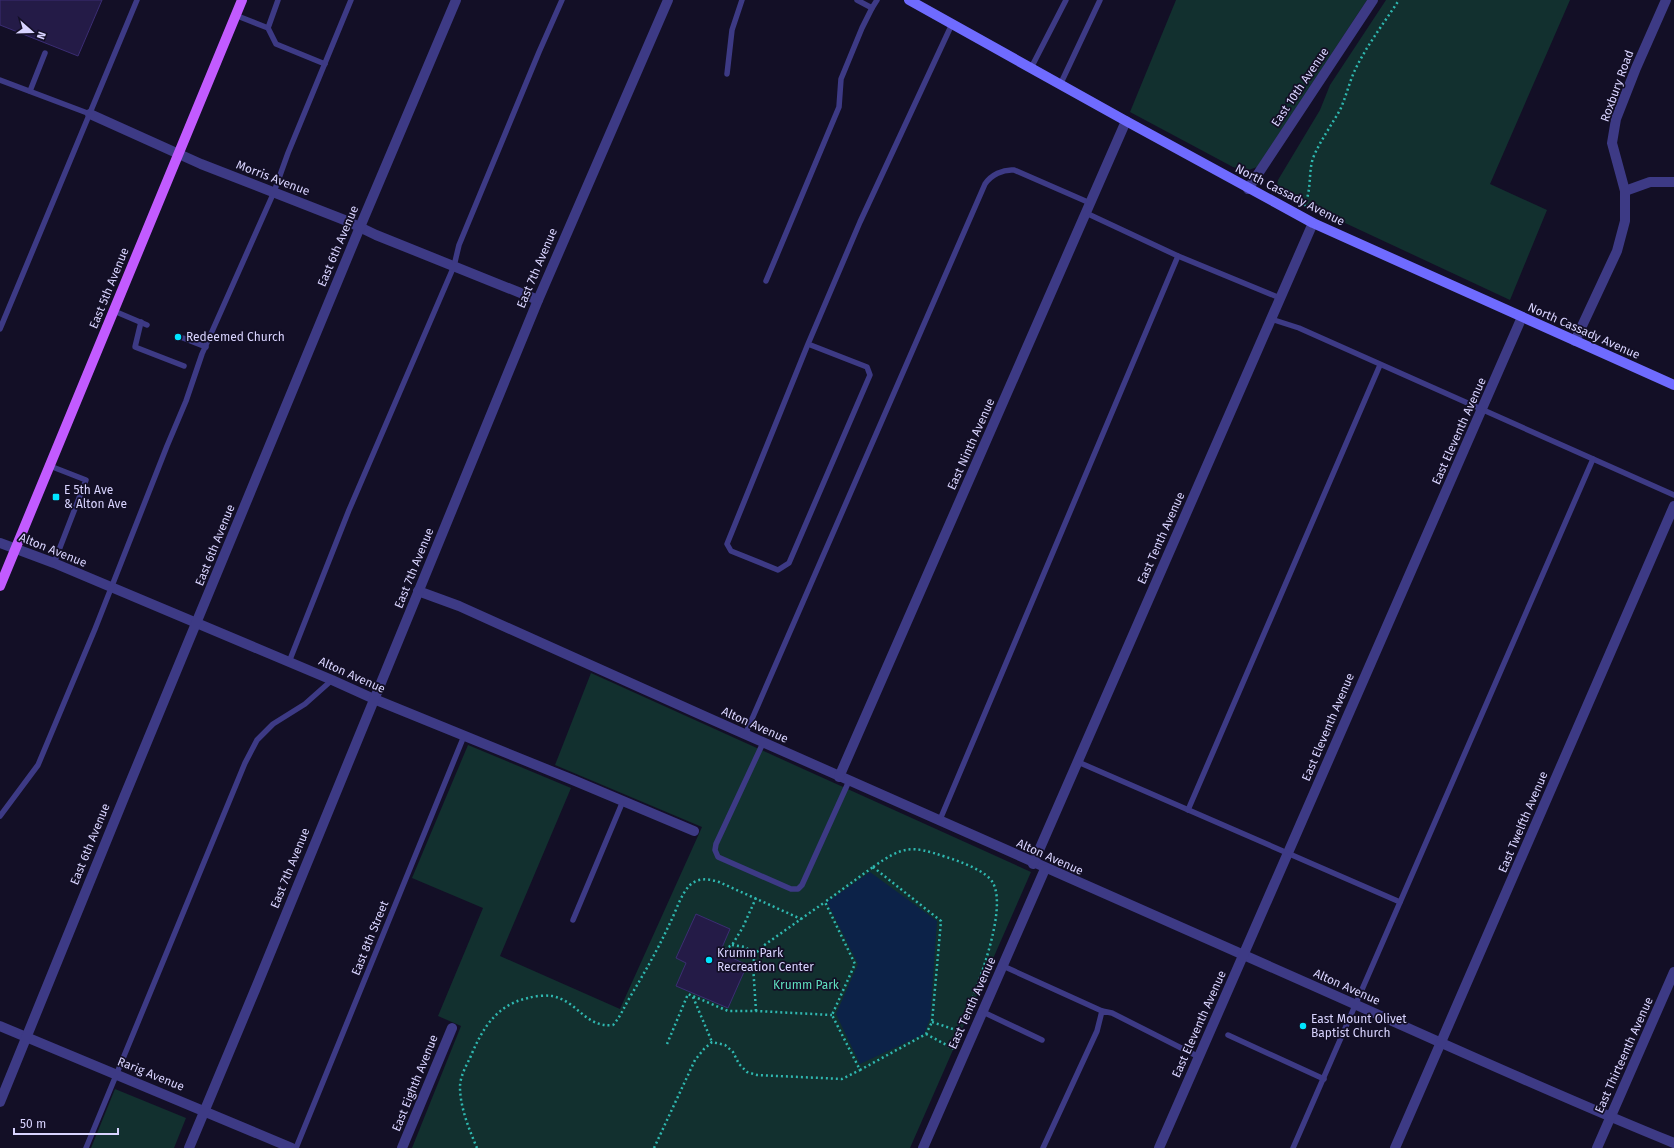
<svg xmlns="http://www.w3.org/2000/svg" width="1674" height="1148" viewBox="0 0 1674 1148" font-family="'Fira Sans',sans-serif">
<style>
.green{fill:#12302f}
.water{fill:#0c2248}
.building{fill:#241b47;stroke:#3b2d73}
.lines{fill:none;stroke-linecap:round;stroke-linejoin:round}
.path{stroke:#2fb8b0;stroke-width:2.5;stroke-dasharray:2 3;stroke-linecap:butt}
.service{stroke:#3d3a85;stroke-width:5.5}
.minor{stroke:#3d3a85;stroke-width:10}
.secondary{stroke:#6f6bff;stroke-width:10}
.primary{stroke:#c25bff;stroke-width:10}
.poi-dot{fill:#00e5ff;stroke:#130f26;stroke-width:1.5}
.labels{text-anchor:middle;dominant-baseline:central;stroke-width:3.5;stroke-linejoin:round;paint-order:stroke}
.street-label{font-size:12px;fill:#d9d4ff;stroke:#130f26}
.poi-label{font-size:12px;fill:#d9d4ff;stroke:#130f26;text-anchor:start}
.park-label{font-size:12px;fill:#5fe0c0;stroke:#130f26}
</style>
<rect width="100%" height="100%" fill="#130f26"/>
<g class="green">
<polygon points="1176,0 1367,0 1257,167 1246,171 1233,167 1130,112"/>
<polygon points="1386,0 1570,0 1490,184 1547,210 1510,300 1283,194 1277,186 1278,180 1320,110 1330,85"/>
<polygon points="591,673 1031,872 910,1148 412,1148 461,1026 438,1016 483,908 412,878 468,745 571,788 500,956 620,1009 702,827 555,765"/>
<polygon points="115,1089 186,1118 174,1148 91,1148"/>
</g>
<polygon class="water" points="870,872 937,921 930,1019 924,1034 860,1064 836,1014 858,964 827,902"/>
<g class="building">
<polygon points="0,0 102,0 78,56 0,25"/>
<polygon points="696,914 730,929 720,952 747,965 728,1008 676,986 686,963 676,958"/>
</g>
<g class="lines">
<g class="path">
<path d="M1304 206C1312 190 1308 174 1313 158 1320 141 1331 126 1340 110 1346 97 1349 83 1355 70 1367 45 1384 23 1399 0"/>
<polygon points="873,867 941,921 932,1022 926,1034 860,1070 832,1015 855,964 825,902"/>
<path d="M873 867C903 846 911 845 946 857 959 861 987 871 993 883 1008 911 976 989 965 1018"/>
<polyline points="732,945 745,947 755,954"/>
<polyline points="720,952 732,945 743,927 756,898"/>
<polyline points="693,997 712,1042"/>
<polyline points="756,1011 753,965 755,954 763,946 825,902"/>
<polyline points="932,1022 962,1032"/>
<polyline points="926,1034 954,1049"/>
<polyline points="667,1044 688,994 728,1011 756,1011 832,1015"/>
<path d="M477 1148C469 1129 460 1107 460 1087 460 1077 466 1066 470 1058 482 1029 496 1005 528 998 535 996 545 995 552 996 578 1001 585 1028 613 1025 621 1016 624 1007 630 997 645 972 658 949 670 923 676 911 681 894 690 885 699 877 709 879 719 882L801 919"/>
<polyline points="654,1148 695,1060 704,1049 712,1042 725,1045 733,1052 739,1064 747,1072 757,1075 842,1079 860,1070"/>
</g>
<g class="service">
<polyline points="857,0 872,8 877,0"/>
<polyline points="235,15 268,28 276,44 325,64"/>
<polyline points="268,28 278,0"/>
<polyline points="1031,68 1066,0"/>
<polyline points="727,74 732,30 742,0"/>
<polyline points="0,80 90,114"/>
<polyline points="1060,85 1100,0"/>
<polyline points="30,91 45,53"/>
<polyline points="1086,213 1178,256 1280,298"/>
<polyline points="766,281 839,107 841,79 862,28 872,8"/>
<polyline points="114,311 147,325"/>
<polyline points="1271,319 1299,328 1674,495"/>
<polyline points="141,322 135,347 184,366"/>
<polyline points="0,329 137,0"/>
<polyline points="183,338 206,347"/>
<polyline points="808,344 867,367 870,375 789,563 778,570 731,551 727,544 808,344 860,222 952,24"/>
<polyline points="50,466 86,480 54,563"/>
<polyline points="289,662 349,510 454,266 459,245 539,52 562,0"/>
<path d="M745 735 985 184C991 175 1003 169 1014 170L1090 203"/>
<polyline points="763,743 716,844 715,850 718,857 791,889 798,889 802,885 849,781"/>
<polyline points="1078,762 1400,902"/>
<polyline points="1188,810 1380,365"/>
<polyline points="0,816 38,765 95,629 167,446 186,401 202,354 274,192 288,153 351,0"/>
<polyline points="939,822 1178,256"/>
<polyline points="573,920 623,801"/>
<polyline points="1003,966 1102,1011"/>
<polyline points="983,1012 1042,1040"/>
<polyline points="1228,1035 1324,1079"/>
<polyline points="86,1148 245,763 257,740 273,724 305,704 332,680"/>
<polyline points="296,1148 464,736"/>
<polyline points="1043,1148 1097,1031 1102,1011 1112,1013 1199,1057"/>
<polyline points="1293,1148 1593,459"/>
</g>
<g class="minor">
<polyline points="90,114 201,164 347,221 376,235 538,300"/>
<polyline points="1248,189 1373,0"/>
<polyline points="1625,191 1650,182 1674,182"/>
<polyline points="1575,341 1617,251 1625,221 1625,191 1612,143 1616,119 1636,68 1666,0"/>
<polyline points="0,543 54,563 332,680 374,699 573,780 694,831"/>
<path d="M418 591 459 606C741 733 1023 859 1307 983 1429 1037 1550 1093 1674 1143"/>
<polyline points="839,777 1126,121"/>
<polyline points="1033,864 1313,223"/>
<polyline points="0,1026 292,1148"/>
<polyline points="0,1102 125,795 360,227 456,0"/>
<polyline points="189,1148 255,990 538,300 668,0"/>
<polyline points="402,1148 452,1028"/>
<polyline points="923,1148 1045,869"/>
<polyline points="1159,1148 1522,317"/>
<polyline points="1395,1148 1674,506"/>
<polyline points="1597,1148 1674,972"/>
</g>
<polyline class="secondary" points="909,0 1126,121 1313,223 1674,385"/>
<polyline class="primary" points="0,586 242,0"/>
</g>
<g class="poi-dot">
<circle cx="178" cy="337" r="4"/>
<rect x="52" y="493" width="8" height="8" rx="2"/>
<circle cx="709" cy="960" r="4"/>
<circle cx="1303" cy="1026" r="4"/>
</g>
<g class="labels">
<g class="street-label">
<text transform="translate(1617 86) rotate(-70)">Roxbury Road</text>
<text transform="translate(1300 87) rotate(-56)">East 10th Avenue</text>
<text transform="translate(273 178) rotate(21)">Morris Avenue</text>
<text transform="translate(1290 195) rotate(27)">North Cassady Avenue</text>
<text transform="translate(338 246) rotate(-67)">East 6th Avenue</text>
<text transform="translate(537 268) rotate(-67)">East 7th Avenue</text>
<text transform="translate(109 288) rotate(-68)">East 5th Avenue</text>
<text transform="translate(1584 331) rotate(24)">North Cassady Avenue</text>
<text transform="translate(1459 431) rotate(-66)">East Eleventh Avenue</text>
<text transform="translate(971 444) rotate(-66)">East Ninth Avenue</text>
<text transform="translate(1161 538) rotate(-66)">East Tenth Avenue</text>
<text transform="translate(215 545) rotate(-68)">East 6th Avenue</text>
<text transform="translate(53 550) rotate(22)">Alton Avenue</text>
<text transform="translate(414 568) rotate(-68)">East 7th Avenue</text>
<text transform="translate(352 675) rotate(24)">Alton Avenue</text>
<text transform="translate(755 725) rotate(24)">Alton Avenue</text>
<text transform="translate(1328 727) rotate(-67)">East Eleventh Avenue</text>
<text transform="translate(1523 822) rotate(-67)">East Twelfth Avenue</text>
<text transform="translate(90 844) rotate(-68)">East 6th Avenue</text>
<text transform="translate(1050 857) rotate(24)">Alton Avenue</text>
<text transform="translate(290 868) rotate(-68)">East 7th Avenue</text>
<text transform="translate(370 938) rotate(-68)">East 8th Street</text>
<text transform="translate(1347 987) rotate(24)">Alton Avenue</text>
<text transform="translate(972 1003) rotate(-66)">East Tenth Avenue</text>
<text transform="translate(1199 1024) rotate(-66)">East Eleventh Avenue</text>
<text transform="translate(1624 1055) rotate(-66)">East Thirteenth Avenue</text>
<text transform="translate(151 1074) rotate(22)">Rarig Avenue</text>
<text transform="translate(415 1083) rotate(-68)">East Eighth Avenue</text>
</g>
<g class="poi-label">
<text x="186" y="337">Redeemed Church</text>
<text x="64" y="490">E 5th Ave<tspan x="64" dy="14">&amp; Alton Ave</tspan></text>
<text x="717" y="953">Krumm Park<tspan x="717" dy="14">Recreation Center</tspan></text>
<text x="1311" y="1019">East Mount Olivet<tspan x="1311" dy="14">Baptist Church</tspan></text>
</g>
<g class="park-label">
<text x="806" y="985">Krumm Park</text>
</g>
</g>
<g transform="translate(32 32) rotate(110)" stroke="#130f26" stroke-width="3" paint-order="stroke">
<path d="M0-3L7 15L0 10L-7 15Z" fill="#d9d4ff"/>
<text y="-6" font-size="11" font-weight="bold" text-anchor="middle" fill="#d9d4ff">N</text>
</g>
<path d="M14 1128v6h104v-6" fill="none" stroke="#d9d4ff" stroke-width="2"/>
<text x="20" y="1128" font-size="12" fill="#d9d4ff" stroke="#130f26" stroke-width="3" paint-order="stroke">50 m</text>
</svg>
